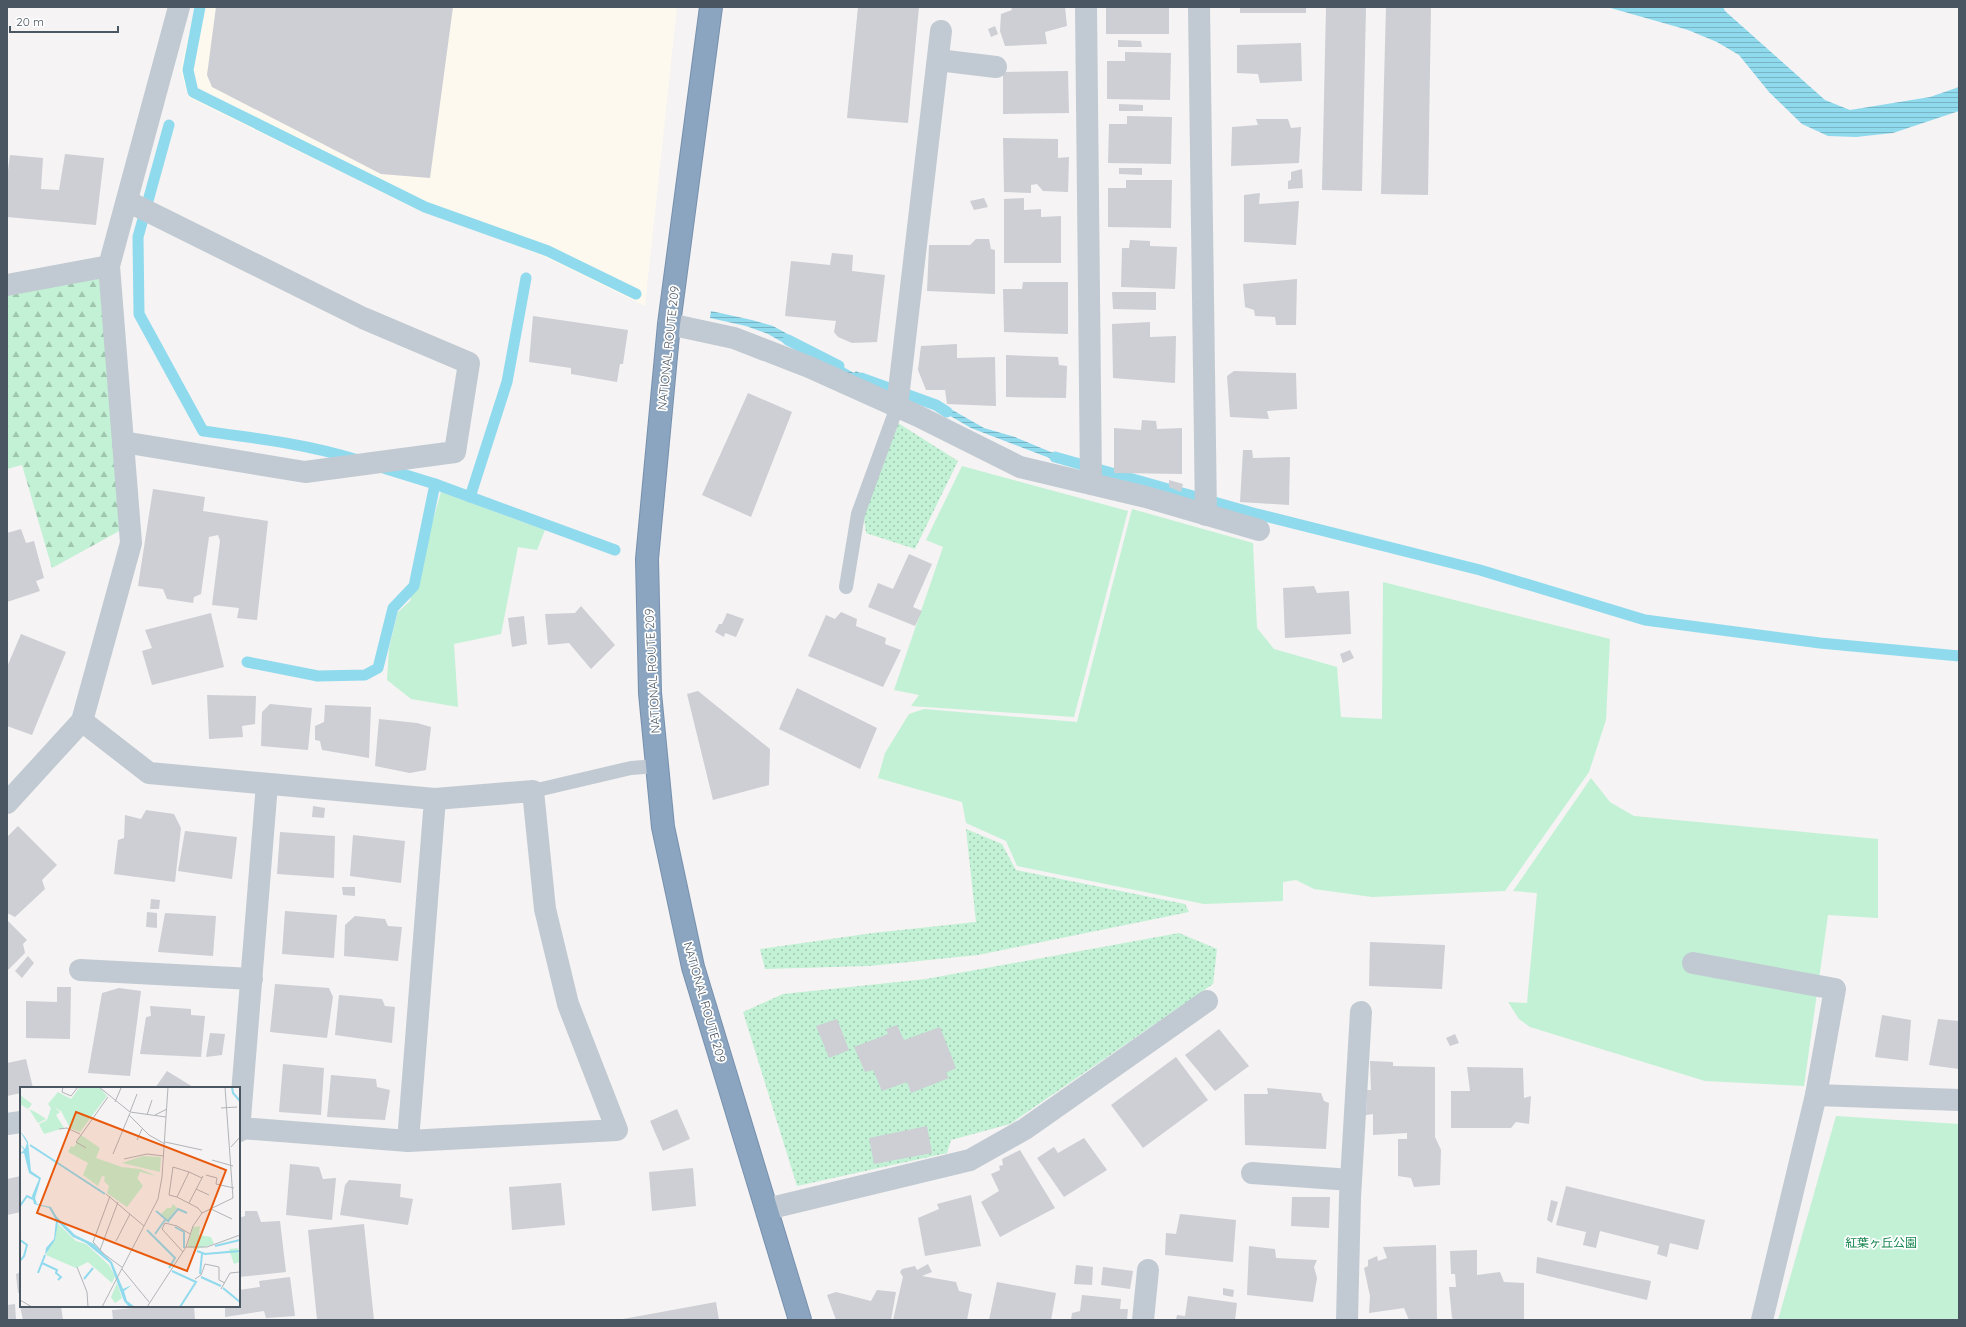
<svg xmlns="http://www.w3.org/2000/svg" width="1966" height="1327" viewBox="0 0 1966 1327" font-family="Quicksand,'Noto Sans JP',sans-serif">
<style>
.commercial{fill:#fdf9ef}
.green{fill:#c3f1d5}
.forest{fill:url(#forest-firs)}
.garden{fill:url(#garden-dots)}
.water{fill:url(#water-rules)}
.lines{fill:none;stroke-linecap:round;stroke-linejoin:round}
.stream{stroke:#90daee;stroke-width:11}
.building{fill:#cdcfd5}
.highway-casing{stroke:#7690ad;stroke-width:24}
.lane{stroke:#c1cad2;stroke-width:14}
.street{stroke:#c1cad2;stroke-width:22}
.highway{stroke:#8ba5c1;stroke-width:22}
.labels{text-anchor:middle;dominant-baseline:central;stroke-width:3.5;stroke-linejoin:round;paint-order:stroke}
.street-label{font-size:12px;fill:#4a5661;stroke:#fff}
.park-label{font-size:12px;fill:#17864f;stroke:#fff}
.inset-river{fill:none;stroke:#90daee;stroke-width:2}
.inset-road{fill:none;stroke:#b1b4b9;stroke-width:1}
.view{fill:#e8590c;fill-opacity:0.15;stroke:#e8590c;stroke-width:2}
.inset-edge{fill:none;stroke:#4a5661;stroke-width:2}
</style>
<defs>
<pattern id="forest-firs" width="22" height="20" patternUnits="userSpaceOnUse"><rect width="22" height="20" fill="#c3f1d5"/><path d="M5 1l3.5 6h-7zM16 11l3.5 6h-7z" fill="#a0c6b0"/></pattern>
<pattern id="garden-dots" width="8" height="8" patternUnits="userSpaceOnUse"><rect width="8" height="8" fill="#c3f1d5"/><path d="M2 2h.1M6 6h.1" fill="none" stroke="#a0c6b0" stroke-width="1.8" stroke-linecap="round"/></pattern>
<pattern id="water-rules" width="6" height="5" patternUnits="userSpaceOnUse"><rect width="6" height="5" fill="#90daee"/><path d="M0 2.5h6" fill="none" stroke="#78b4c4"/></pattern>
</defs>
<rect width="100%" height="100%" fill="#f5f3f3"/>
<polygon class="commercial" points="195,7 677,7 645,306 538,254 410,206 189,98 180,70"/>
<g class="green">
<polygon points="962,466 1128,511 1074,717 911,706 919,695 894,690 943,547 926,540"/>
<polygon points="441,492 545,530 537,550 518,547 501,634 454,644 458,707 411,699 387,680 389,648 398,612 410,601"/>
<polygon points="1132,509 1253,543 1257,628 1274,649 1337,667 1341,717 1382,719 1383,582 1610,639 1606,720 1589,772 1505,891 1372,897 1314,889 1296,880 1283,882 1283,901 1204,904 1017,866 1006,841 966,823 962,802 878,778 885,753 909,714 924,709 1077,722"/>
<polygon points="1591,778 1610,802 1634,816 1878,839 1878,918 1828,915 1804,1086 1705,1081 1530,1027 1519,1019 1508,1002 1527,1003 1537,893 1513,891"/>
<polygon points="1836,1116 1959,1124 1959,1320 1778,1320"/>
</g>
<polygon class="forest" points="99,276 121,530 52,568 22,465 7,469 7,295"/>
<g class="garden">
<polygon points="898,423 958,461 915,549 866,533 863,511"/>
<polygon points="966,829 1002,844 1016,870 1185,904 1189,912 978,955 869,966 765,969 760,949 873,933 976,922"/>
<polygon points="1179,933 1217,949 1213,984 1010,1124 951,1140 947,1153 797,1186 743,1012 783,994 926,979"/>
</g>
<g class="water">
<polygon points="1607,7 1723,7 1725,11 1825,100 1850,110 1930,97 1959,87 1959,111 1893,133 1856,137 1828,136 1802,124 1769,92 1739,55 1717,42 1688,30"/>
<polygon points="711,311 752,320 773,326 804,343 798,351 768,334 746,326 710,318"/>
<polygon points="829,359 854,373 856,371 868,377 867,379 872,381 872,386 825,362"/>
<polygon points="935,400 984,428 1015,437 1070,460 1068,465 971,428 933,406"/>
</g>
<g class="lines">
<g class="stream">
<polyline points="200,7 188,70 193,92 425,207 548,251 636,294"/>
<path d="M169 125 138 237 139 314 203 431C255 438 307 444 358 460"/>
<polyline points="788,340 839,366"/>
<polyline points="861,378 936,405 947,412"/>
<polyline points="1055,457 1253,513 1480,570 1645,620 1820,643 1959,656"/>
<polyline points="380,467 435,484 615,550"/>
<polyline points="470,497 507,382 526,278"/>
<polyline points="247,662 318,676 365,675 378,668 393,608 414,586 435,484"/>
</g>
</g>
<g class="building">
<polygon points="216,7 453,7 430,178 381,174 212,87 207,75"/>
<polygon points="858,7 919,7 908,123 847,118"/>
<polygon points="1011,7 1065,7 1067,26 1045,32 1047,44 1005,46 1000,31 1001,14 1012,10"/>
<rect x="1106" y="7" width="63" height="27"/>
<rect x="1240" y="7" width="66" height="6"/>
<polygon points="1326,7 1366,7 1362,191 1322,190"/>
<polygon points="1386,7 1431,7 1428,195 1381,194"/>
<polygon points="995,26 998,34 991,37 988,29"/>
<polygon points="1118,40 1141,41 1142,47 1118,47"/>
<polygon points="1301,43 1302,81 1260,83 1258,74 1237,73 1237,45"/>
<polygon points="1125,52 1171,53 1170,100 1107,99 1107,61 1125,61"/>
<polygon points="1068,71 1069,113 1003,114 1003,72"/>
<polygon points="1119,104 1143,105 1143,111 1119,111"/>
<polygon points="1127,116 1172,117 1171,164 1108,163 1109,124 1127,124"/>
<polygon points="1256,119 1288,119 1291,128 1301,127 1299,163 1231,166 1232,127 1258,125"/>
<polygon points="1003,138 1058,139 1058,158 1069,157 1068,192 1043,191 1037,184 1031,185 1031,193 1004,192"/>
<polygon points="65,154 104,158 96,225 7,217 7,178 10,155 43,158 41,189 59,190"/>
<polygon points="1119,168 1142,168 1142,175 1119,174"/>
<polygon points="1302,169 1303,188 1288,189 1288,181 1291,180 1291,172"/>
<polygon points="1126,180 1172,180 1171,228 1108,227 1108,188 1126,188"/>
<polygon points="1260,193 1259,204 1299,201 1296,245 1244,242 1244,195"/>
<polygon points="984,198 988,207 974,210 970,201"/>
<polygon points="1024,198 1024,210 1041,209 1041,217 1061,216 1061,263 1004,263 1004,199"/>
<polygon points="976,239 989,239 991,249 995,250 995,294 927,291 929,245 970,245"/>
<polygon points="1130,240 1150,241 1150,246 1177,247 1175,289 1121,287 1122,248 1129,248"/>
<polygon points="832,253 853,255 852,271 885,275 877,342 852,343 838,337 834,332 836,321 785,316 791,261 830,265"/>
<polygon points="1297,279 1296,325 1276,325 1275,317 1255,316 1254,310 1245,307 1243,284"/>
<polygon points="1023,282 1068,282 1068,334 1004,332 1003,289 1022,289"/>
<polygon points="1112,292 1156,292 1156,310 1113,309"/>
<polygon points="533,316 628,330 623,364 620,364 617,382 571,374 571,368 529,362"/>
<polygon points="1150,322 1150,337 1176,336 1175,383 1113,378 1112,324"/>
<polygon points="957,344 957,358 995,357 996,406 947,404 945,390 926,390 918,370 921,346"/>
<polygon points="1006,355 1058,357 1059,365 1067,366 1066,398 1006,397"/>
<polygon points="1234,371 1296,373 1297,409 1267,411 1269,419 1230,417 1227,376"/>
<polygon points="748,393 792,412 751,517 702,495"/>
<polygon points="1142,420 1156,421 1157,429 1182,428 1182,474 1114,473 1114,428 1141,430"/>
<polygon points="1243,450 1252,450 1253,458 1290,457 1289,505 1240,502"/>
<polygon points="1169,480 1183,484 1181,492 1169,487"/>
<polygon points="153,489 205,497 203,511 268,521 257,620 237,618 239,608 212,605 220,541 218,535 209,537 201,594 194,597 193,603 167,599 163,589 138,586"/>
<polygon points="21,529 26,543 34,541 44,578 36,581 40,591 7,602 7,533"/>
<polygon points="909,554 932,564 913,607 922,611 915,626 868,607 878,583 893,589"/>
<polygon points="1314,586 1317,593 1349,591 1351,634 1285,638 1283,588"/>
<polygon points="581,606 615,645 591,669 569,643 548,645 545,614 575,613"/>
<polygon points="841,612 857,619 856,626 886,638 885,644 901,650 883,687 808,656 826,615 835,619"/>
<polygon points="211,613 224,667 152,685 142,651 152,648 145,630"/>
<polygon points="727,613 744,619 736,637 725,633 724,637 715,632 719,624 722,624"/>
<polygon points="524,616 527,644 512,647 508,618"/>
<polygon points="21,634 66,652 32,735 7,726 7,667"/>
<polygon points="1350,650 1354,658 1343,663 1340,654"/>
<polygon points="797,688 877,728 860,769 779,729"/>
<polygon points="698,691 770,749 769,785 713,800 687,694"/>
<polygon points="207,695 256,696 255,724 242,726 243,737 209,739"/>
<polygon points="270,704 312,708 308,750 261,746 262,712"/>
<polygon points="325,705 371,707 369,758 322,750 320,741 315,740 315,726 324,722"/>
<polygon points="379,719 417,723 431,727 426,770 410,773 375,766"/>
<polygon points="313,806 325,808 324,818 312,817"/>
<polygon points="146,810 174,814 181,828 175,882 114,874 118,840 124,838 125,815 141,819"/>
<polygon points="18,826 57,865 42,880 45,889 15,917 7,913 7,837"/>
<polygon points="185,831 237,837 232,879 178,871"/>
<polygon points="280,832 335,836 334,878 277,874"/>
<polygon points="353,835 405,841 401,883 350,876"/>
<polygon points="342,887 355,887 355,896 343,895"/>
<polygon points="151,899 160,900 159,909 150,909"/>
<polygon points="285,911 337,915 334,958 282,954"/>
<polygon points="147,912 157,913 157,928 146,927"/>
<polygon points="165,913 216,916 213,956 158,952"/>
<polygon points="355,916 385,919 388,926 402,927 398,961 344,956 345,925"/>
<polygon points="7,920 27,940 23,944 25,953 7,971"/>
<polygon points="1370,942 1445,945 1442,989 1369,986"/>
<polygon points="28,956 34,963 22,978 15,971"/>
<polygon points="275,984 329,988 333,997 327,1038 270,1032"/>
<polygon points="57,987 71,987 70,1039 26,1038 26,1001 57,1002"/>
<polygon points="119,988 141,991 130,1076 88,1073 102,993"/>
<polygon points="339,995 382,999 385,1006 395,1007 392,1043 335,1035"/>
<polygon points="150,1006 191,1009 191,1015 205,1016 201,1057 140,1054 146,1017 151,1016"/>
<polygon points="1882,1015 1911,1020 1908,1061 1875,1057"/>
<polygon points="837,1019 849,1050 829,1058 816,1026"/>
<polygon points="1938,1019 1959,1021 1959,1069 1929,1065"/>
<polygon points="897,1025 904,1040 940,1027 956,1068 946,1073 949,1078 911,1093 907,1082 882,1091 873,1070 865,1072 854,1047 888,1034 886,1029"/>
<polygon points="1219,1029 1249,1066 1215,1091 1185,1055"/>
<polygon points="210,1033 225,1034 222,1055 206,1057"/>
<polygon points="1455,1034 1459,1043 1450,1046 1446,1038"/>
<polygon points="1176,1057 1208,1100 1143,1148 1111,1105"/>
<polygon points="26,1059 33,1088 21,1088 21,1093 7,1096 7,1063"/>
<polygon points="1370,1061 1393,1062 1393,1066 1435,1067 1435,1137 1441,1150 1440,1185 1414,1187 1411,1178 1398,1176 1398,1139 1407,1139 1407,1133 1373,1135 1373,1114 1366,1115 1367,1090 1371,1090"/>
<polygon points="283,1064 324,1068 321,1115 279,1112"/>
<polygon points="1467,1067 1523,1068 1524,1098 1531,1096 1529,1124 1516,1122 1511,1128 1451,1128 1451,1091 1470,1091"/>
<polygon points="167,1071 193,1087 201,1088 155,1088"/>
<polygon points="331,1075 376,1079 377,1087 390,1090 385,1120 327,1117"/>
<polygon points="1267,1088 1321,1093 1324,1101 1329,1103 1326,1149 1245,1145 1244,1094 1268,1094"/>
<polygon points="677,1109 690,1139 663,1151 650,1121"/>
<polygon points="927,1126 932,1153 874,1164 869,1138"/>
<polygon points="1084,1138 1107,1170 1064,1197 1037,1158 1054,1147 1058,1153"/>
<polygon points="1020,1150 1055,1208 1000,1237 981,1202 999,1191 991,1174 1000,1170 999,1166 1003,1165 1002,1159"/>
<polygon points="290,1164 319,1167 323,1179 336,1178 332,1220 286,1215"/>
<polygon points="693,1168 696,1206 652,1211 649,1172"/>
<polygon points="21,1176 21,1212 7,1215 7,1179"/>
<polygon points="349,1180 401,1184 400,1197 413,1199 408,1225 340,1215 345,1185"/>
<polygon points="561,1183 565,1225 512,1230 509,1187"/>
<polygon points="1566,1186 1705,1220 1698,1250 1670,1243 1667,1257 1657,1254 1659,1246 1600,1231 1596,1248 1583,1245 1586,1232 1556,1225"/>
<polygon points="971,1195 981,1246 925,1256 918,1218 939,1209 937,1204"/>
<polygon points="1292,1197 1330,1197 1329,1228 1291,1226"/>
<polygon points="1551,1200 1558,1202 1552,1223 1547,1220"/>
<polygon points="245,1211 257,1211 261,1222 280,1221 286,1272 239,1277 239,1218 245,1216"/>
<polygon points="1180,1214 1236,1220 1233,1262 1165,1255 1166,1233 1176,1234"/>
<polygon points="364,1224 374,1320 317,1320 308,1230"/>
<polygon points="1436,1245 1437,1320 1409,1320 1404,1308 1369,1313 1370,1296 1364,1268 1368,1266 1368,1260 1377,1256 1378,1261 1387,1258 1383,1247"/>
<polygon points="1249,1246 1275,1249 1276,1258 1317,1260 1314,1267 1317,1278 1313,1302 1247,1295"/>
<polygon points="1477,1250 1477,1275 1500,1272 1504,1282 1524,1283 1524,1320 1455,1320 1452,1318 1449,1287 1456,1287 1455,1274 1451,1274 1450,1251"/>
<polygon points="1537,1257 1651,1281 1647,1300 1536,1273"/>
<polygon points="928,1264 932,1272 922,1276 956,1282 959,1291 972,1294 967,1320 893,1320 903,1277 900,1272 902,1269 915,1266 917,1270"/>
<polygon points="1076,1265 1093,1267 1092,1285 1074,1284"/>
<polygon points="1103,1267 1133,1271 1130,1289 1101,1285"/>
<polygon points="21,1272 21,1292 18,1293 16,1274"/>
<polygon points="290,1277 295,1316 266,1318 264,1311 225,1317 225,1306 239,1306 239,1290 260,1287 259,1281"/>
<polygon points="997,1282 1056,1293 1051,1320 989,1320"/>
<polygon points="1223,1288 1234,1290 1233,1297 1223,1295"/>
<polygon points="877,1290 896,1292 891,1320 836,1320 827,1295 836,1292 871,1301"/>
<polygon points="1082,1295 1121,1299 1120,1309 1128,1309 1127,1320 1071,1320 1072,1313 1080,1311"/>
<polygon points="1188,1296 1237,1303 1235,1320 1176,1320 1177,1315 1185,1316"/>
<polygon points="716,1302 719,1320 623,1320 623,1319"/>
<polygon points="15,1304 16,1320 7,1320 7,1305"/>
<polygon points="20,1306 61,1306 63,1320 23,1320"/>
<polygon points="133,1306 158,1306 158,1308 194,1306 195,1320 113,1320 112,1310 133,1308"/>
</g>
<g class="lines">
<g class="highway-casing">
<polyline id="highway" points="711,7 669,324 647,559 650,693 663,827 693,967 800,1320"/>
</g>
<g class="lane">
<polyline points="846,587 858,514 897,407"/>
<polyline points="533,791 631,768 657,766"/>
</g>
<g class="street">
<polyline points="1086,7 1091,484"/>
<polyline points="1199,7 1206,515"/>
<polyline points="938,60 996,67"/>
<polyline points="7,285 109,266"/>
<polyline points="669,324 734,338 809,367 918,416 1020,467 1146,497 1259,530"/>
<polyline points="897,407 941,31"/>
<polyline points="123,442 305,472 455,452 469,363 363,318 127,201"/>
<polyline points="82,721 149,773 435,799 408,1141 240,1128"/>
<polyline points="7,803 82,721 131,543 109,266 179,7"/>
<polyline points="1693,963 1835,989 1816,1095 1762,1320"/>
<polyline points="80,970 252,979"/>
<polyline points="1816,1095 1959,1100"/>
<polyline points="7,1124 21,1122"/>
<polyline points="239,1131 267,784"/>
<polyline points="408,1141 617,1130 568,1004 545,909 533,791 435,799"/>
<polyline points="1252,1173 1351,1180"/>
<polyline points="767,1209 970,1160 1025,1129 1207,1001"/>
<polyline points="1143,1320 1148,1270"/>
<polyline points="1347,1320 1350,1197 1361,1012"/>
</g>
<use href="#highway" class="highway"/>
</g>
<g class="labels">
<g class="street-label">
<text transform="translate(668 348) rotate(-84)">NATIONAL ROUTE 209</text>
<text transform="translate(652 671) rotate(-93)">NATIONAL ROUTE 209</text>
<text transform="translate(705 1002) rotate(74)">NATIONAL ROUTE 209</text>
</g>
<g class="park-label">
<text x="1881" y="1242">紅葉ヶ丘公園</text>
</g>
</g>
<g transform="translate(20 1087)">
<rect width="220" height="220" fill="#f5f3f3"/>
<path d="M60 0H79L87 9 60 45 50 41 41 24 34 20 40 25 36 28 44 41 24 47 19 37 27 33 31 21 28 17 38 5 51 12ZM9 22 17 26 26 32 18 36ZM61 48 80 61 76 71 102 80 115 88 123 99 107 120 87 106 89 99 84 94 85 90 82 89 78 99 63 88 68 76 48 65 51 59 54 60ZM153 117 157 121 148 133 141 127 147 121H151ZM37 136 56 154 66 157 89 178 95 189 92 196 68 175 56 181 26 168 28 162 35 153ZM218 161 220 175 214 177 209 162ZM97 196 102 211 95 216 91 210Z" fill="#c3f1d5"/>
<path d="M0 8 12 17 8 22 0 17ZM180 139 179 148 191 150 194 157 177 162 167 160 173 140Z" fill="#c3f1d5"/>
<path d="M123 69 141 70 140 85 102 76ZM103 80 120 82 137 89 120 85 117 92Z" fill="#c3f1d5"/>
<path d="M0 44 5 50 8 55 11 84 21 91 15 111 17 117 31 120 37 130 55 148 74 157 92 175 103 202 112 198 104 204 107 214 115 220H109L104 214 90 176 66 156 53 150 38 135 35 153 25 168 26 161 34 152 36 133 29 121 14 117 12 109 19 92 9 86 4 66 0 67 4 63 0 57 5 62 7 56Z" fill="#90daee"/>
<path class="inset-river" d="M212 0 213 6 220 14M10 58 85 107M0 119 7 109 13 112M136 124 149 135M148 134 158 122 167 126M155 140 164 145V161M127 143 155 171 149 181M135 147 145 133M0 153 7 158 4 169 0 174M195 159 220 153M177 164 185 167 220 164M22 176 37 183 36 186 41 190 38 193M152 184 176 195 160 220M18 186 25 168M180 187 182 167M181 190 201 199M64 192 73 181M203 201 220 215"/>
<path class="inset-road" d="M43 0 42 5 51 9 58 0M79 0 110 25 146 30M95 15 101 1M201 21 217 20M110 25 117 7M109 28 129 48 145 57M127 28 132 13M135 28 147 22M39 42 47 41 60 47M117 53 122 42M145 55 182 63M211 60 220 50M66 61 56 55 88 10M93 67 110 26M104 72 127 67 144 69M192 73 213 79M186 88 197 91 196 97 214 101M182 91 169 85 157 110 178 121 182 126M176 102 189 108M86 107 124 139M90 109 73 155 84 167 103 181M157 110 149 108 153 80 169 85M169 116 183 89M191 122 212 132M96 154 110 127M166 160H187L220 148M80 163 98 115M163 165 142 142 145 136 157 139 170 147M57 180 67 205 68 220M102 182 129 215M175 192 181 188 185 177 199 180V193L205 196M201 202 210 186 220 185M0 213 12 220M82 220 138 112 142 90 148 0M127 220 166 160 173 139 182 126 213 111 205 0"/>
<path class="view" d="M56 25 206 83 167 184 17 126Z"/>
<rect width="220" height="220" class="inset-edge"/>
</g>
<rect width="1966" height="1327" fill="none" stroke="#4a5661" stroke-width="16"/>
<path d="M10 26v6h108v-6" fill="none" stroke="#4a5661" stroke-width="2"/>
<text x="16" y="26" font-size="12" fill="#4a5661" stroke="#ffffff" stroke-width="3" paint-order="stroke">20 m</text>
</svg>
